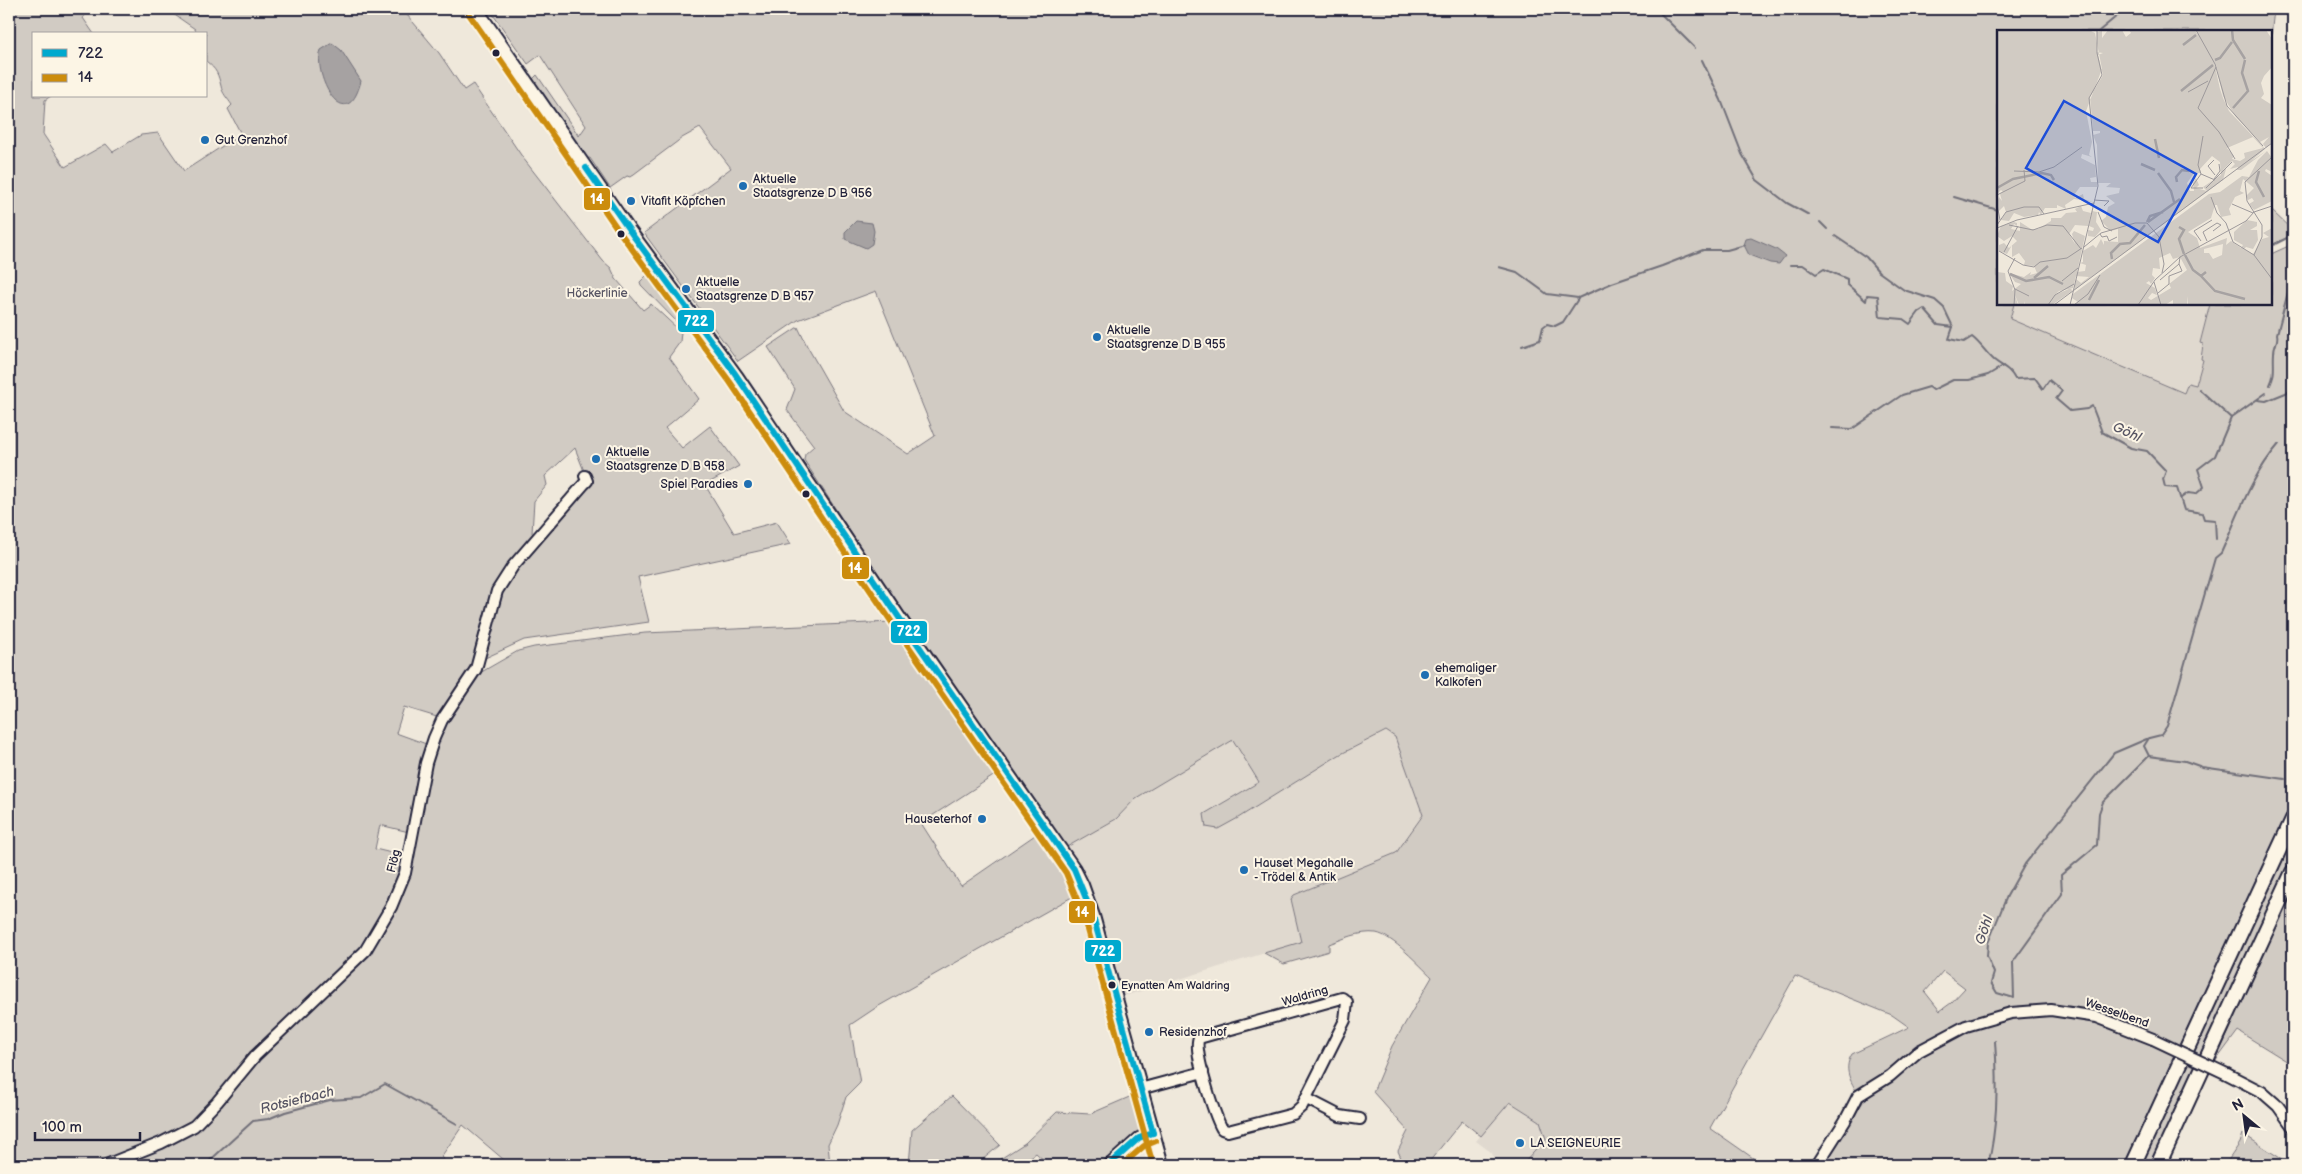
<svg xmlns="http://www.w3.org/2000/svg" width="2302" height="1174" viewBox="0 0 2302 1174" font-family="'Balsamiq Sans',sans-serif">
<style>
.built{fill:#e0d9cf}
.green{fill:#d1cbc3;stroke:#7a767f;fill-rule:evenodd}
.water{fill:#a6a2a2;stroke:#716f79}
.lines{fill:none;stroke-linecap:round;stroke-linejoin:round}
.stream{stroke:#716f79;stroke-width:2}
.minor-casing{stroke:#22223b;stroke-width:14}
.major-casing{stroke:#22223b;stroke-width:16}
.highway-casing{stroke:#22223b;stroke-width:18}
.minor{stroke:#fcf5e5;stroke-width:10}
.major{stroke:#fcf5e5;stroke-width:12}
.highway{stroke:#fcf5e5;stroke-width:14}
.minor-bridge-casing{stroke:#22223b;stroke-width:14;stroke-linecap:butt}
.minor-bridge{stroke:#fcf5e5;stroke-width:10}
.bus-1-casing{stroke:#fcf5e5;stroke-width:10}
.bus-2-casing{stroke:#fcf5e5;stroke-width:10}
.bus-1{stroke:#00a9ce;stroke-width:6}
.bus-2{stroke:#cc8c0c;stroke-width:6}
.bus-dot{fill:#22223b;stroke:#fcf5e5;stroke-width:2}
.poi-dot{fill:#1f6fb2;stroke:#fcf5e5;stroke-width:2}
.labels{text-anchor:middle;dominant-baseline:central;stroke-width:4;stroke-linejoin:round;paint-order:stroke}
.bus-label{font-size:11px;fill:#22223b;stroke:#fcf5e5;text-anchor:start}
.poi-label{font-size:12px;fill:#22223b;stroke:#fcf5e5;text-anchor:start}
.park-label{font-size:12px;fill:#575564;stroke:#fcf5e5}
.street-label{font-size:12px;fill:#22223b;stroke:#fcf5e5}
.water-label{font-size:14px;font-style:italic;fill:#575564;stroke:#fcf5e5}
.inset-river{fill:none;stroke:#a6a2a2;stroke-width:2.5}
.inset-road{fill:none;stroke:#9d999b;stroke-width:1}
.view{fill:#1d4ed8;fill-opacity:0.15;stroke:#1d4ed8;stroke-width:2.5}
.inset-edge{fill:none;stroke:#22223b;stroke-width:2.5}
.line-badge{stroke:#fcf5e5;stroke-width:2}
.badge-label{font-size:14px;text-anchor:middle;font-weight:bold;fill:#fff}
</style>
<rect width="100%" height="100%" fill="#efe8db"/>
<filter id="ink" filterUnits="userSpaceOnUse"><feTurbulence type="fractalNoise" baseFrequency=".02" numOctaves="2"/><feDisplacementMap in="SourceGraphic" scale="10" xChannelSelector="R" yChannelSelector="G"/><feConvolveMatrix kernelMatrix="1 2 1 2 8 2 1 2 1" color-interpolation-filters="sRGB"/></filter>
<g filter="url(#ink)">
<g class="built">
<polygon points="2014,304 2210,304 2200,342 2203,344 2201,351 2203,359 2196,386 2188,383 2184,393 2010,319"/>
<polygon points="1387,731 1395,737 1423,815 1396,853 1294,895 1291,900 1301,942 1121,997 1065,848 1116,819 1136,798 1233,740 1259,782 1204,814 1238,818 1339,755"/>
<polygon points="1510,1102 1540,1121 1546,1139 1522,1165 1496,1165 1492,1153 1476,1141"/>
</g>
<g class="green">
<path d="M9 9H89L83 18 94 34H34V96H51L45 100 43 134 65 167 106 144 113 152 141 135 158 133 184 171 241 134 228 109 232 105C228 99 222 93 221 86 218 74 217 70 206 61V34H197L195 29 166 9H402L439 53 464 90 473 84 523 158 603 261 611 268 616 279 643 310 651 304 681 332 680 342 669 357 699 399 665 428 682 448 710 426 739 466 705 485 734 533 777 522 791 544 638 577 649 622 524 640 483 659 499 598 506 582 586 476 575 448 545 476 547 485 534 501 532 533 536 537 500 579 478 674 518 651 534 647 645 633 892 622 998 773 921 823 961 886 1038 833 1079 893 877 1007 850 1025 860 1083 846 1097 837 1125 828 1144 830 1165H510L463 1125 441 1157 449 1165H143L134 1156 101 1165H9ZM404 707 440 718 429 745 396 733ZM380 825 409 832 404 856 375 849Z"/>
<path d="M489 9H2274L2271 37V31H1998V304H2014L2010 319 2184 393 2188 383 2196 385 2203 360 2201 359 2203 344 2200 343 2210 304H2271V254L2293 244V800L2124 1165H1821L1863 1102C1854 1086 1841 1072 1852 1054L1909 1027 1892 1015 1795 976 1710 1128 1763 1165H1522L1546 1139 1540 1121 1510 1102 1481 1136 1462 1121 1429 1162 1432 1165H1404L1398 1151 1408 1131 1373 1092 1392 1046 1432 977C1419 965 1393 936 1376 933 1360 931 1343 939 1329 944V951L1284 964 1264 953 1301 942 1291 899 1294 895 1396 853 1423 815 1395 737 1386 731 1339 755 1238 818 1218 829 1206 827 1204 814 1259 782 1233 740 1136 798 1116 819 1065 848 902 612 804 460 805 454 814 446 787 410 795 389 768 347 798 327 807 346 844 411 908 454 935 436 876 291 798 320 738 361 644 233 731 168 700 128 682 138 630 177 627 176 610 188 590 158 585 159 534 83 533 79 537 75 579 136 586 126 540 55 528 64ZM1943 971 1965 988 1951 1003 1940 1011 1925 992Z"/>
<polygon points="2271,210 2293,231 2293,235 2271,245"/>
<polygon points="647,275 681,320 678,323 641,285 640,282"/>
<polygon points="2293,829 2293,862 2154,1165 2137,1165"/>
<polygon points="2293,890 2293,1065 2238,1031 2215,1062"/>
<polygon points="1134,1095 1143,1126 1100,1165 1049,1165 1036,1153 1020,1165 1004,1163 991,1165 1025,1143 1057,1112 1090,1114"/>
<polygon points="952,1096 1000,1145 976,1165 909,1165 912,1130"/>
<polygon points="2243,1134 2291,1165 2225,1165 2240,1143"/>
</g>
<g class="water">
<path d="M332 43 341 50 361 81C346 139 312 75 321 50Z"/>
<polygon points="856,221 872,223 874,231 872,244 866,248 845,239 845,232"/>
<polygon points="1751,238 1776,249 1785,256 1779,264 1770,263 1749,255 1744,245 1746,239"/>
</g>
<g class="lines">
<g class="stream">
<polyline points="1656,9 1695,48"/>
<polyline points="2099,31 2117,16 2133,9"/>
<polyline points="1702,60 1721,100 1742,154 1757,180 1787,203 1809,215"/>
<polyline points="1954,197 1998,210"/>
<polyline points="1820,222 1827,229"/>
<polyline points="1835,236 1866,257 1879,272 1904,290 1935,300 1944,308 1953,327"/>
<polyline points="2271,246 2293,235"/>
<path d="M1790 265H1803L1816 274 1824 269 1847 279V284L1866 301 1867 295 1878 296 1880 317 1903 319 1910 324 1919 312 1924 309 1938 325 1953 327 1949 339 1964 342 1972 337C1981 344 1986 353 1994 360 2004 368 2008 367 2015 379L2035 378 2043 389 2049 380 2062 391 2056 399 2070 411 2087 409 2092 406 2102 432 2131 448 2147 451 2166 471 2163 479 2165 487 2177 488 2184 510 2202 513 2204 519 2215 520 2216 539"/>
<polyline points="1499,267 1517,272 1547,294 1578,298 1612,283 1662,266 1703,250 1727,250 1745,245"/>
<polyline points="1522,346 1540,340 1543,327 1547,324 1555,326 1563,322 1578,299"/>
<path d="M2270 385C2276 373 2273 365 2274 353 2274 345 2279 341 2277 334L2293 273"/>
<polyline points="2258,400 2266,401 2293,390"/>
<polyline points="2231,418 2266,393"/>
<polyline points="1832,428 1852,429 1902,395 1929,387 1933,390 1953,380 1969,380 1988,375 2003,366"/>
<polyline points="2181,498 2188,493 2196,494 2204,487 2198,469 2215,456 2231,418 2199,389"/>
<polyline points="2149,738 2114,753 2025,864 2007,896 1988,943 1987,956 1994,973 1991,983 1997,993 2014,998 2013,962 2062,894 2061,875 2097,845 2099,813 2103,802 2149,756"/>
<path d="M2149 756 2144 746 2149 738 2161 735 2167 726 2215 558 2221 553C2239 514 2250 478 2279 444"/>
<polyline points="2149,756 2185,761 2202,767 2285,779"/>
<polyline points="205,1165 253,1121 268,1119 285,1112 330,1100 361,1098 385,1084 457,1124"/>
<path d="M1988 1165C1998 1125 1998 1082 1995 1041"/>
</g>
<g class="minor-casing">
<g id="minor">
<path d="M1342 998 1347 1002 1345 1020 1302 1106 1293 1114 1228 1131 1222 1129C1215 1116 1192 1049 1199 1038Z"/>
<polyline points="2227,1074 2262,1092 2278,1106 2293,1127"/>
<polyline points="1140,1089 1203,1072"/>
<polyline points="1307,1099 1340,1116 1360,1119"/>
<polyline points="106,1165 161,1143 194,1126 217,1102 255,1056 365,951 391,907 405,873 426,763 434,738 442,720 476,669 497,591 513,566 584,484 587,481 585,476"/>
<polyline points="1109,1165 1139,1138 1153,1133"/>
<polyline points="1817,1165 1845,1121 1858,1096 1890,1076 1919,1051 1966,1026 2011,1013 2051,1010 2097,1017 2153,1039"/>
</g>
</g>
<g class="major-casing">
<polyline id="major" points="476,9 628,229 737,377 898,616 1074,869 1082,885 1093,916 1162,1165"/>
</g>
<g class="highway-casing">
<g id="highway">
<polyline points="2133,1165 2293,819"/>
<polyline points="2158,1165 2293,872"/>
</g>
</g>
<use href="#minor" class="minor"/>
<use href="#major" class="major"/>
<use href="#highway" class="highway"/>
<g class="minor-bridge-casing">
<polyline id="minor-bridge" points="2153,1039 2227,1074"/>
</g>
<use href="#minor-bridge" class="minor-bridge"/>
<g class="bus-1-casing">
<g id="bus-1">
<polyline points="586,168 634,237 734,372 898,616 1074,869 1093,916 1153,1133"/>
<polyline points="1109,1165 1139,1138 1153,1133"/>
</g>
</g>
<g class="bus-2-casing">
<g id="bus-2">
<polyline points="469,14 621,234 730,382 891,621 1066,873 1085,919 1153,1165"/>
<polyline points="1122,1165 1144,1146 1156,1141"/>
</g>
</g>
<use href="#bus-1" class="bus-1"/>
<use href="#bus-2" class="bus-2"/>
</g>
</g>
<g class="bus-dot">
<circle cx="496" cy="53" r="4.5"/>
<circle cx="621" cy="234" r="4.5"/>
<circle cx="806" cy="494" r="4.5"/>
<circle cx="1112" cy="985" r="4.5"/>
</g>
<g class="poi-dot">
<circle cx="205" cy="140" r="5"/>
<circle cx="743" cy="186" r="5"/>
<circle cx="631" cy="201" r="5"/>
<circle cx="686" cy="289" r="5"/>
<circle cx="1097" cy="337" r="5"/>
<circle cx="596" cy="459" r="5"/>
<circle cx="748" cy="484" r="5"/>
<circle cx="1425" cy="675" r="5"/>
<circle cx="982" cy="819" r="5"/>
<circle cx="1244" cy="870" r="5"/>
<circle cx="1149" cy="1032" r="5"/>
<circle cx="1520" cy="1143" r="5"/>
</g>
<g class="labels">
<g class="bus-label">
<text x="1121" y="985">Eynatten Am Waldring</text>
</g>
<g class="poi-label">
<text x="215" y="140">Gut Grenzhof</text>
<text x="753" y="179">Aktuelle<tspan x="753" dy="14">Staatsgrenze D B 956</tspan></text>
<text x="641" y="201">Vitafit Köpfchen</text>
<text x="696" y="282">Aktuelle<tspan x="696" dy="14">Staatsgrenze D B 957</tspan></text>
<text x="1107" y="330">Aktuelle<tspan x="1107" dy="14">Staatsgrenze D B 955</tspan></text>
<text x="606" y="452">Aktuelle<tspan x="606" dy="14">Staatsgrenze D B 958</tspan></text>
<text x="738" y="484" text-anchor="end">Spiel Paradies</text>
<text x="1435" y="668">ehemaliger<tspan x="1435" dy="14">Kalkofen</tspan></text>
<text x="972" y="819" text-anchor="end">Hauseterhof</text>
<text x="1254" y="863">Hauset Megahalle<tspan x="1254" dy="14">- Trödel &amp; Antik</tspan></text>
<text x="1159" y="1032">Residenzhof</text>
<text x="1530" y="1143">LA SEIGNEURIE</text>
</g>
<g class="park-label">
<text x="597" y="293">Höckerlinie</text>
</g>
<g class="street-label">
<text transform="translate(394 861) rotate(-76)">Flög</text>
<text transform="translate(1305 996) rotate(-16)">Waldring</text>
<text transform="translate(2117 1013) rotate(19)">Wesselbend</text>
</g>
<g class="water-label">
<text transform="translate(2127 432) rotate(24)">Göhl</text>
<text transform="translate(1984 930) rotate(-72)">Göhl</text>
<text transform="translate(297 1100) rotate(-14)">Rotsiefbach</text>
</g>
</g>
<g transform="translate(1997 30)">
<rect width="275" height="275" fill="#efe8db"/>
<path d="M0 0H92L98 3 105 39 89 81 95 112 92 125 95 127 85 124 84 128 98 135 99 147 93 148 94 152H100V157H83L77 165 78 168 86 164 87 169 96 172 77 169 68 175 69 179 60 175V178H48L44 185 42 182 41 185 27 187 17 183 12 191 4 190 9 182 7 176 2 181 0 173 2 167 5 171 3 164 6 162 4 160 0 164ZM111 0H125L129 7 134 3 132 0H198L201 5 199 0H269L275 9V37L267 46 264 53 267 64 264 68 275 75V112L269 118 266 114 272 107 263 112 238 86 226 66 220 40 217 32 223 59 226 68 232 81 268 119 254 131 269 121 244 140H240L241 137 233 139 238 134 235 131 226 140 229 139 226 150 77 260 79 249 84 253 92 247 79 246 76 258 62 261 58 265 74 258 75 261 55 275H28L27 271V275H22L18 265 21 275H1L0 242 8 243 9 251 16 256 15 261 24 254 18 252 12 243 27 247 34 242 33 245 40 243 37 236 27 235 28 231 22 223 15 227V215L10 224 2 221V215L7 213 12 218 20 211 15 206 7 211 0 206 4 196 17 192 20 193V196L17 194 14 199 23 201V192L34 199H41L54 191V188H64L69 183 80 182 78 179 84 176 86 181 94 183 91 196 78 195 72 204 78 214 75 204 77 201 88 206 80 242 88 241 89 235 83 233 86 232V221L96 215 99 218 104 209 107 215V211L121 212V199L114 201 104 191 109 187 111 177 118 173 109 166 122 163 123 158 109 157 114 153H101L100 115 96 105 103 103V101H96L93 67 106 45 101 25 106 23 100 22V2L105 1V8ZM256 107 266 118 247 123 248 128 243 131 235 129 237 126 230 118ZM215 126 223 132 224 145 206 157 210 161 199 158 202 155 199 148 196 153 197 161H193L190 153 197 143H204L203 139ZM270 121 275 128V142L269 139 268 141 275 146V171L257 180 252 174 257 171 255 168 251 170 249 166 257 158 246 149 243 161 247 163 238 167 232 179 234 185 224 187 220 175H218L214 188 191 202 200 208 203 218 230 208 229 215 234 211 244 218 246 215 237 210V202L250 190 260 192V196L253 200H260L261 210 256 219 249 217 247 219 256 224 265 209 272 207 266 203 275 198V275H191V266L190 275H176V270L168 275H78L81 272 75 268 76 264 212 164 223 162 245 146 252 147 261 130ZM226 214 225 225 216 229 212 223H207V219ZM173 223 176 229 183 227 190 240 172 254 174 258 154 270 151 268 155 263 160 265 158 258 149 253 152 251 154 254 158 248 155 245 156 238 163 239 162 228ZM95 181 100 182 99 192 104 200 98 207 91 206V200L96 201 97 198 92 196Z" fill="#d1cbc3" fill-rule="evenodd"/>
<path class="inset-river" d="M235 0 236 10 248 29M186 15 199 5M218 30 223 28 235 12M184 61 216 35M236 78 251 61 245 43 248 30M158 109 162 128M144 134 158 140M262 141 259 152 267 167M161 143 174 161 177 172M180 152 179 147 185 140 192 141M0 158 16 149 45 143 54 145 57 150M150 192 153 186 166 182M151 192 183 169M182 197 187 200 182 209 187 224M188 225 196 240 204 246 209 242M115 229 114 223 123 214 133 213 148 195M13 244 29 251 52 247 66 254M204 246 218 261 248 269M37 248 51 236M92 270 102 250"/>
<path class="inset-road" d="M199 0 218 34 230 76 266 116M219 37 201 78 222 102 238 129M191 62 211 51M217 130 211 136 218 145M17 141 42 142 57 137 85 117M204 144 218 150M217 149 223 141 222 134M206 158H194L204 144 201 135 206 106M209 158 235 132M0 165 28 151 27 140M214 167 220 183 229 193 236 212 257 225M97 170 112 171 107 176M0 174 3 190M235 174 256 183M101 182 107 197 115 201M0 195 9 182 27 177H42L47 184M12 195 36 200 50 195 66 196 84 219M0 198 20 190 97 173M103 204 105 207 110 206 112 211 120 207M204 211 197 201 215 190M210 211 206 202 220 193 224 195 216 201M0 212V232M87 217 104 203 138 193H150L162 207 167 234 165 243M2 221 26 235 37 237 43 232 70 228 85 218M7 222 21 196M257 225 265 207V195L250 171 248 152 275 127M257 225 275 249M163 250 182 234 183 227M65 251 81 238M157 252 164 275M18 259 32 266M161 263 172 254V246L185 241 182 234M17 275 18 260 11 241 18 228M51 275 58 265 77 254M57 275 275 113M73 275 101 156 92 68 105 45 100 23V0M77 275 91 264 103 245M141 275 158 250 183 227 249 191 257 182 275 176"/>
<path class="view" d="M67 71 199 144 161 212 29 138Z"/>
<rect width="275" height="275" class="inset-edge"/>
</g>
<g class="line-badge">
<rect x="583" y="187" width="28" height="24" rx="5" fill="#cc8c0c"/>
<rect x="677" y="309" width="38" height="24" rx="5" fill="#00a9ce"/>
<rect x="841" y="556" width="29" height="24" rx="5" fill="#cc8c0c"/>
<rect x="890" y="620" width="38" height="24" rx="5" fill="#00a9ce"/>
<rect x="1068" y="900" width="28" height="24" rx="5" fill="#cc8c0c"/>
<rect x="1084" y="939" width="38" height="24" rx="5" fill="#00a9ce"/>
</g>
<g class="badge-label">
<text x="597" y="204">14</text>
<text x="696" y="326">722</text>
<text x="855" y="573">14</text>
<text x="909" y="636">722</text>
<text x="1082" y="917">14</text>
<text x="1103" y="956">722</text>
</g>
<rect width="2302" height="1174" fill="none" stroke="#fcf5e5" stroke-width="30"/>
<rect x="15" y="15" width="2272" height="1144" fill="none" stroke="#22223b" stroke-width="2" filter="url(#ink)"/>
<rect x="32" y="32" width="175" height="65" fill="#fcf5e5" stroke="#a5a1a1"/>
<rect x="42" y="49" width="25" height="8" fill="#00a9ce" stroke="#a5a1a1"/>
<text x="78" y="58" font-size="15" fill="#22223b">722</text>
<rect x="42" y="74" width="25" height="8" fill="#cc8c0c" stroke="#a5a1a1"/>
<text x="78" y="82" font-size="15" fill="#22223b">14</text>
<g transform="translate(2244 1116) rotate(331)" stroke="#fcf5e5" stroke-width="4" paint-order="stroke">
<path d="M0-4L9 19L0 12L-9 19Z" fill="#22223b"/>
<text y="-8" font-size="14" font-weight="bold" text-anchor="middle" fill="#22223b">N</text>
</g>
<path d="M35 1132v8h105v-8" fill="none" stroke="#22223b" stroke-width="2.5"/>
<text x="42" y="1132" font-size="15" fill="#22223b" stroke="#fcf5e5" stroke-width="4" paint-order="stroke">100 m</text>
</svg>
